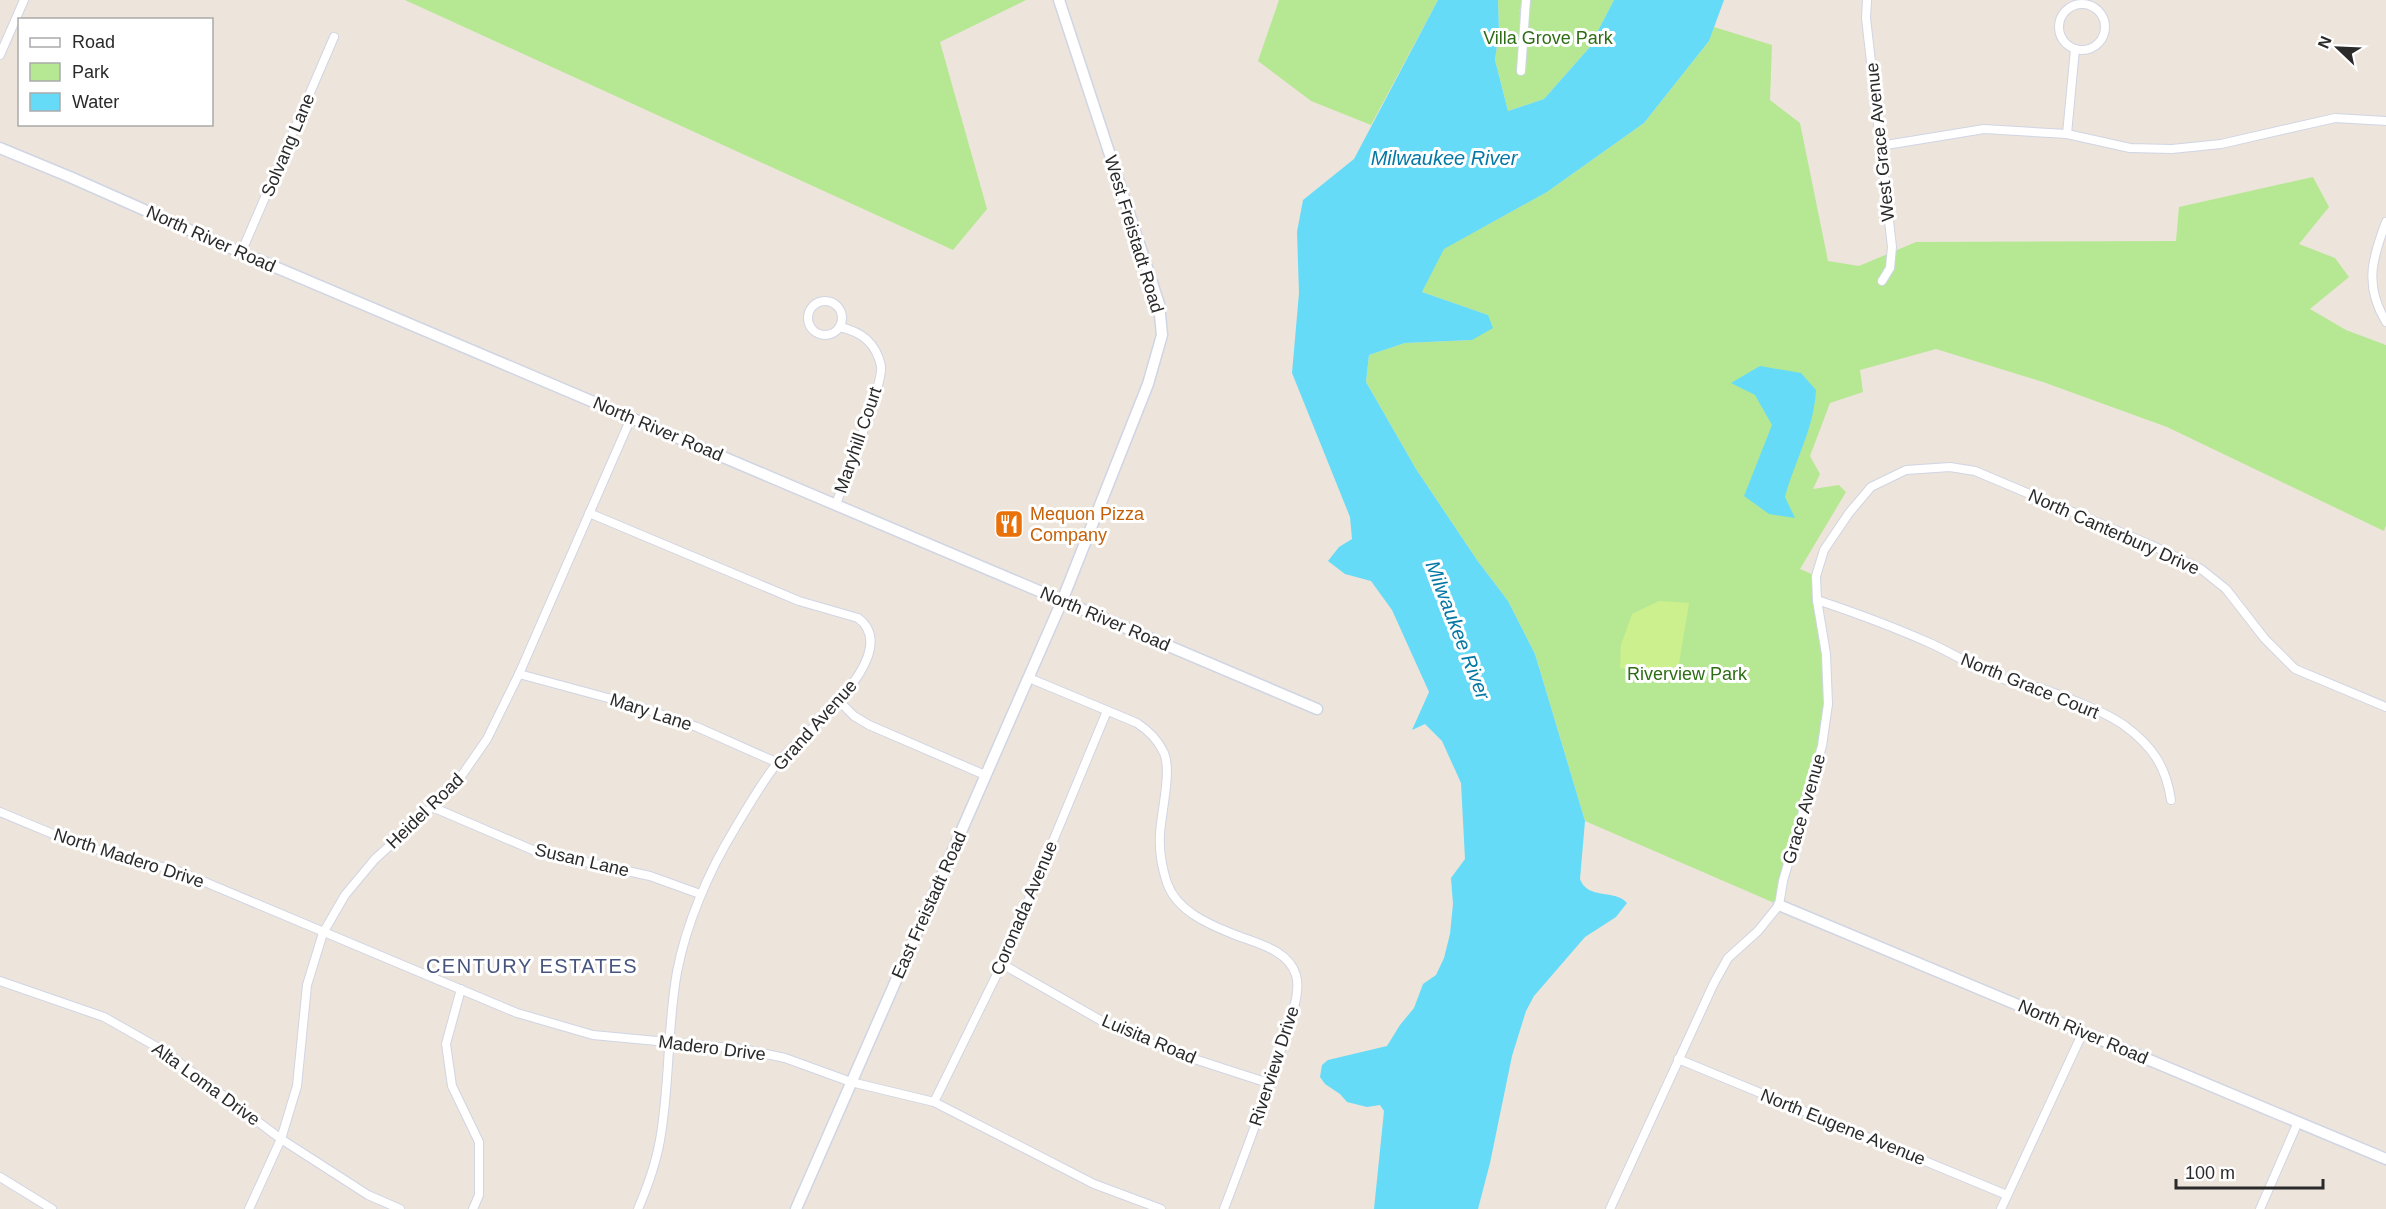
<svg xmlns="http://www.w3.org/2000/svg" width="2386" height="1209" viewBox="0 0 2386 1209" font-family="Helvetica,sans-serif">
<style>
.green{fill:#b6e893}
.pitch{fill:#cdf08e}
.water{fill:#66dbf7}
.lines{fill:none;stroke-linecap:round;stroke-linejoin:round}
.street-casing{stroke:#d0d5e4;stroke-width:10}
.secondary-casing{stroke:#d0d5e4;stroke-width:13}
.street{stroke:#fff;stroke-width:8}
.secondary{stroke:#fff;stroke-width:10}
.labels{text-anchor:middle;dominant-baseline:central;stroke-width:6;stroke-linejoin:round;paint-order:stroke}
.park-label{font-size:18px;fill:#2d6d15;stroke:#fff}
.street-label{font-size:18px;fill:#2a2a2a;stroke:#fff}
.food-label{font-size:18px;fill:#c56008;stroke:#fff;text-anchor:start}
.water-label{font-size:20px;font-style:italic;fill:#0478a5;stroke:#fff}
.neighbourhood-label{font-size:20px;letter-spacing:1.5px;fill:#47557e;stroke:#fff}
</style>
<rect width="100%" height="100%" fill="#ede4db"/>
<g class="green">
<polygon points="405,0 1026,0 940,42 987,209 953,250"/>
<polygon points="1279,0 1438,0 1371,125 1311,101 1258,61"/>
<polygon points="1498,0 1523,0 1519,12 1526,0 1614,0 1589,48 1544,99 1508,111 1495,60 1499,31"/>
<polygon points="1714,27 1772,45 1770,100 1800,123 1828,261 1859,266 1916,242 2176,241 2179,207 2313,177 2329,207 2299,244 2335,258 2349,277 2310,309 2346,330 2386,345 2386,525 2384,531 2167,427 2043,382 1936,349 1860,370 1863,392 1830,403 1810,456 1820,474 1813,489 1839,485 1846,492 1800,569 1816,576 1828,704 1779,905 1585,821 1535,654 1508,601 1477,560 1416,469 1366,382 1369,355 1405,343 1472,340 1488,315 1422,292 1443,249 1547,192 1644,123 1709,41"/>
</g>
<polygon class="pitch" points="1659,601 1689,603 1677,675 1620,668 1621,645 1632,614"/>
<g class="water">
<path d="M1438 0H1498L1499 31 1495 60 1508 111 1544 99 1589 48 1614 0H1724L1709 41 1644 123 1547 192 1444 249 1422 292 1488 315 1493 328 1472 340 1405 343 1369 355 1366 382 1416 469 1477 560 1508 601 1535 654 1585 821 1580 879C1587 900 1616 889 1627 903L1616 917 1585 937 1534 996 1526 1011 1512 1056 1490 1163 1478 1209H1374L1384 1111 1380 1105 1367 1107 1347 1102 1340 1094 1325 1084 1320 1077 1322 1065 1328 1060 1387 1046 1400 1025 1414 1008 1423 984 1436 975 1444 958 1450 934 1453 904 1451 878 1465 859 1461 783 1442 741 1425 724 1412 730 1429 692 1392 610 1371 581 1345 574 1328 561 1339 547 1352 539 1350 517 1292 373 1299 293 1297 232 1303 200 1354 159Z"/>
<path d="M1760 366 1801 373 1816 390C1814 429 1795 460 1785 497L1795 518 1769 514 1744 496 1772 425 1755 395 1731 383Z"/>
</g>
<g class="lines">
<g class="street-casing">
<g id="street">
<polyline points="1867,0 1866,18 1892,247 1890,268 1882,281"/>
<circle cx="2082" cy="27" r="23"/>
<polyline points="0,55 24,0"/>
<polyline points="1521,71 1526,0"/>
<polyline points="2067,134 2075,49"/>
<polyline points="1880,146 1984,129 2067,134 2130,148 2172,149 2221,144 2335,118 2386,121"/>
<path d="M2386 222C2372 259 2364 285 2386 322"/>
<polyline points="241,253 334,37"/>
<circle cx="825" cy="318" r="17"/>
<path d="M836 504C844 482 884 383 881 366 876 343 862 332 840 327"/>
<path d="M589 513 799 601 858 618C906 654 802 735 779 761 763 780 747 808 734 830 709 871 686 924 677 972 667 1027 670 1085 660 1140 656 1163 647 1188 638 1209"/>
<path d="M1817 600C1856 613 1894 627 1932 644 1956 655 1980 671 2006 680 2015 683 2024 683 2033 686 2056 693 2105 711 2125 726 2152 746 2166 766 2171 800"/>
<polyline points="519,674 634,705 697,727 778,763"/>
<path d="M1029 678 1137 723C1148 730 1158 740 1164 753 1172 771 1161 813 1160 834 1159 850 1162 868 1167 883 1177 911 1208 924 1233 934 1255 943 1288 949 1296 975 1301 993 1291 1016 1286 1033 1268 1093 1246 1151 1224 1209"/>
<polyline points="839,701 854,716 869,725 985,775"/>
<polyline points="432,807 535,851 650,876 700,894"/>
<polyline points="0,812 77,844 181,872 517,1013 593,1035 742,1049 785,1058 851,1082 934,1102 1094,1184 1161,1209"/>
<polyline points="1002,964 1121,1032 1185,1056 1271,1084"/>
<polyline points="0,981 104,1017 164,1051 281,1139 368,1195 400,1209"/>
<polyline points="461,989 446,1044 452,1086 479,1142 479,1195 473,1209"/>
<polyline points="1678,1059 2007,1195"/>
<polyline points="934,1102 1002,964 1107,711"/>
<polyline points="0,1177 52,1209"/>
<polyline points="249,1209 281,1139 297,1086 307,985 323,933 345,895 375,859 453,788 487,739 519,674 631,418"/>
<polyline points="1610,1209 1714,983 1728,958 1758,931 1779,905 1783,881 1822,746 1828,704 1826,654 1817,600 1816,576 1824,550 1849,513 1871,487 1906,470 1950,467 1975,471 2151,545 2201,569 2226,589 2265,639 2295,669 2386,707"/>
<polyline points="2001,1209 2083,1032"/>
<polyline points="2260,1209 2298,1122"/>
</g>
</g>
<g class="secondary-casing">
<g id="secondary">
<polyline points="0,148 70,177 221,244 1317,709"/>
<polyline points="1779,905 2386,1159"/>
<polyline points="796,1209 1062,601 1148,384 1162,335 1159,304 1059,0"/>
</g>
</g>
<use href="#street" class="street"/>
<use href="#secondary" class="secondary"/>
</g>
<defs>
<g id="restaurant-square" transform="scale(1.5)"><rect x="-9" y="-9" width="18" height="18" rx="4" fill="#e8710a" stroke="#fff"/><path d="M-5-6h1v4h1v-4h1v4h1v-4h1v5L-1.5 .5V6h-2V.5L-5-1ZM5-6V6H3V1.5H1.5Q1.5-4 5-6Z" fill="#fff"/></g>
</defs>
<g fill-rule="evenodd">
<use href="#restaurant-square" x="1009" y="524"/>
</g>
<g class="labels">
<g class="park-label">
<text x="1548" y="38">Villa Grove Park</text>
<text x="1687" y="674">Riverview Park</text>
</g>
<g class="street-label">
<text transform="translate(1880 142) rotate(-96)">West Grace Avenue</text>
<text transform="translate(288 145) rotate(-67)">Solvang Lane</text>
<text transform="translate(1134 234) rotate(73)">West Freistadt Road</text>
<text transform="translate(211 239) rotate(24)">North River Road</text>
<text transform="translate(658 429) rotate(23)">North River Road</text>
<text transform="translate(858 440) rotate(-71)">Maryhill Court</text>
<text transform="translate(2114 532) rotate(24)">North Canterbury Drive</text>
<text transform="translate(1105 619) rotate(23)">North River Road</text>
<text transform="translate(2030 686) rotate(22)">North Grace Court</text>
<text transform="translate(651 712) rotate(18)">Mary Lane</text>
<text transform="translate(815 725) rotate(-48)">Grand Avenue</text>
<text transform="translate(1804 809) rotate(-74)">Grace Avenue</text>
<text transform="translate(425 811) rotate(-44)">Heidel Road</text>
<text transform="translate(129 858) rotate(18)">North Madero Drive</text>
<text transform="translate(582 860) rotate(13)">Susan Lane</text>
<text transform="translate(929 905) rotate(-66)">East Freistadt Road</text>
<text transform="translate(1024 908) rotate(-67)">Coronada Avenue</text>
<text transform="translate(2083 1032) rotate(23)">North River Road</text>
<text transform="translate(1149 1039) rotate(23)">Luisita Road</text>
<text transform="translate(712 1048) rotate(7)">Madero Drive</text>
<text transform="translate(1274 1066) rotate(-72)">Riverview Drive</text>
<text transform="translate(206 1084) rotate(36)">Alta Loma Drive</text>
<text transform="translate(1843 1127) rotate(22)">North Eugene Avenue</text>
</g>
<g class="food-label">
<text x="1030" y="514">Mequon Pizza<tspan x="1030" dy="21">Company</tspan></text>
</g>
<g class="water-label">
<text x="1444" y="158">Milwaukee River</text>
<text transform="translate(1458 630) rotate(69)">Milwaukee River</text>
</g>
<g class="neighbourhood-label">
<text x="532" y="966">CENTURY ESTATES</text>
</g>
</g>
<rect x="18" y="18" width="195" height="108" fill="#ffffff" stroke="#aaaaaa" stroke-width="1.5"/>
<rect x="30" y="38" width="30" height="9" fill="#ffffff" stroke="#aaaaaa" stroke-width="1.5"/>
<text x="72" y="48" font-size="18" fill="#2a2a2a">Road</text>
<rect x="30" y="63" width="30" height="18" fill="#b6e893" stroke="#aaaaaa" stroke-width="1.5"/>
<text x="72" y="78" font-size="18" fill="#2a2a2a">Park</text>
<rect x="30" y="93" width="30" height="18" fill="#66dbf7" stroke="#aaaaaa" stroke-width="1.5"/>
<text x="72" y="108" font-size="18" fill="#2a2a2a">Water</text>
<g transform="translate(2338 48) rotate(293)" stroke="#ffffff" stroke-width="4.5" paint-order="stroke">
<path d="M0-4.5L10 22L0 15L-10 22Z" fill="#2a2a2a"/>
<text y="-9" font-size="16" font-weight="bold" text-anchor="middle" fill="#2a2a2a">N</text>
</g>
<path d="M2176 1179v9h147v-9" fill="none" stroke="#2a2a2a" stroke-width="3"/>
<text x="2185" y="1179" font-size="18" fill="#2a2a2a" stroke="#ffffff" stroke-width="4.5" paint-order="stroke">100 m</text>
</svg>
